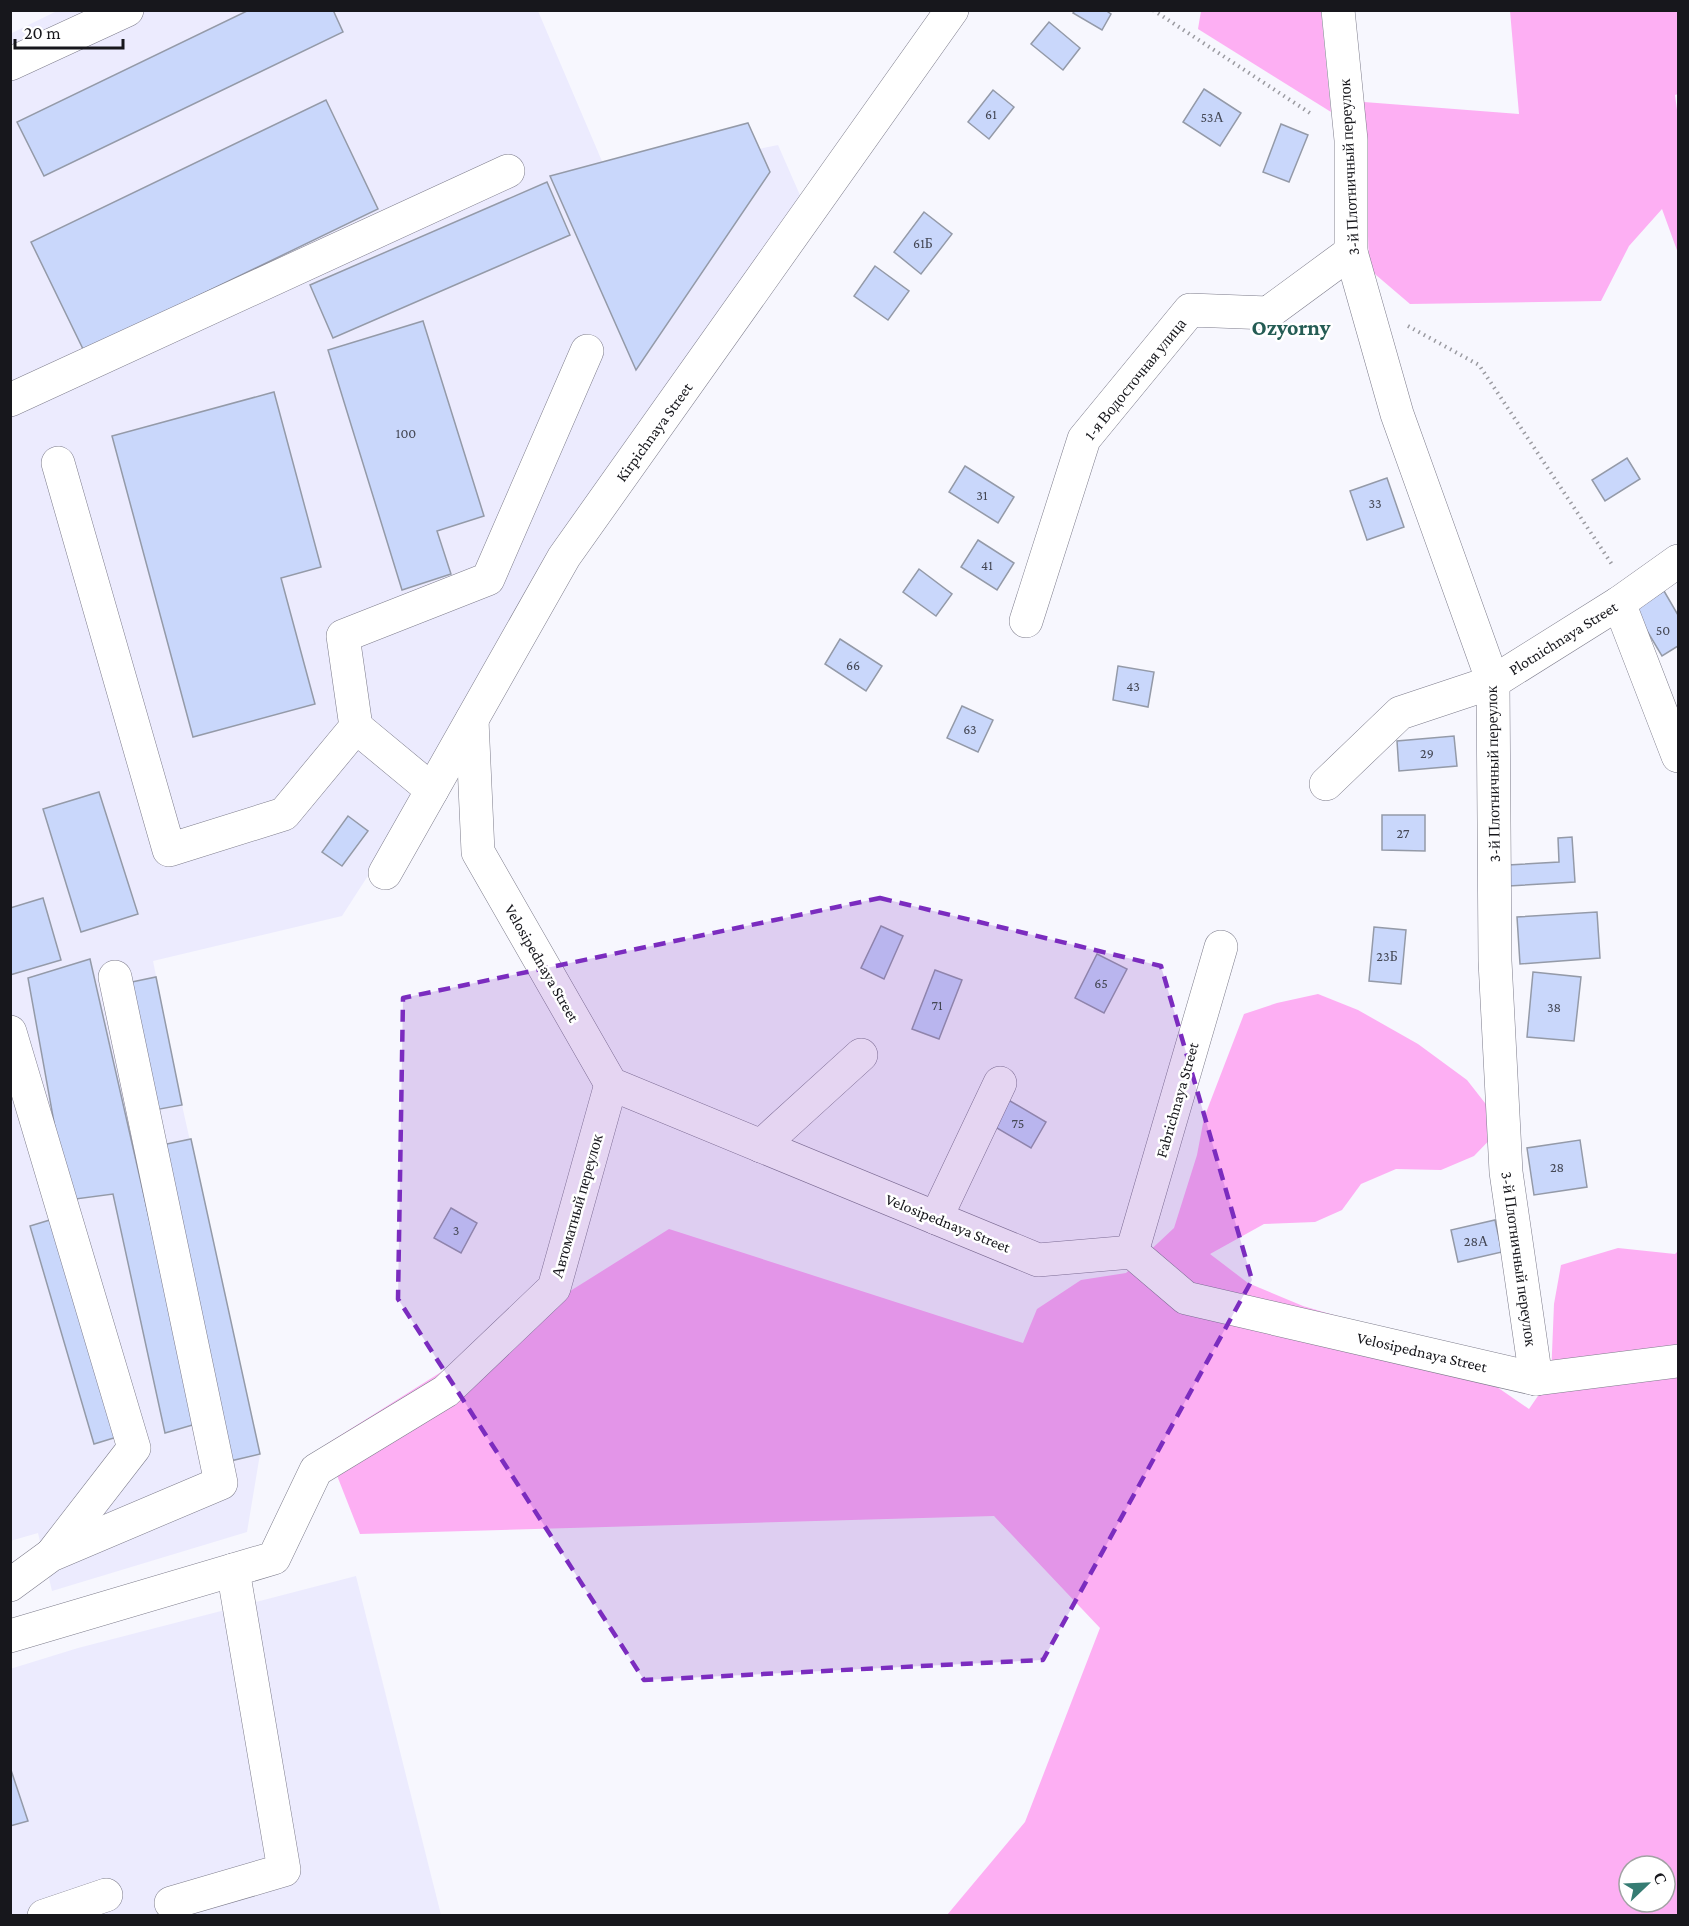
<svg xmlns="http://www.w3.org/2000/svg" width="1689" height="1926" viewBox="0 0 1689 1926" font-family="'Crimson Pro',serif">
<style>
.built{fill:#ecebfe}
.green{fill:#fdaff3;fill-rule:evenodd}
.building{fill:#c9d7fb;stroke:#949aa8;stroke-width:1.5}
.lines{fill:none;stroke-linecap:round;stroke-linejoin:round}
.minor-casing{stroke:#7d7c8b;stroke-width:34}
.path{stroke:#9b9ba1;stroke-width:4;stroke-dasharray:1.5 4.5;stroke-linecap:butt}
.minor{stroke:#fff;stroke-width:33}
.marked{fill:#7b2cbf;fill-opacity:0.2;stroke:#7b2cbf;stroke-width:4.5;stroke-dasharray:12 8;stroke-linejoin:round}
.labels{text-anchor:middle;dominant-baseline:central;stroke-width:5;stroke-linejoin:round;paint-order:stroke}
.number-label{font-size:14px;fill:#444754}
.street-label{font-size:16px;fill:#17171c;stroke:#fff}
.district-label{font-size:22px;font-weight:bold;fill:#245c54;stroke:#fff}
</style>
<rect width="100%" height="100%" fill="#f7f7fe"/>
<g class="built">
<polygon points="59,10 538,11 610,180 778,145 803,202 342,916 153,961 182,1105 260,1454 247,1532 52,1591 38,1533 10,1541 10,34"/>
<polygon points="356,1576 441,1915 11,1915 10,1669 78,1648"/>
</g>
<g class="green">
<polygon points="1201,11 1321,11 1331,112 1198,29"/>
<polygon points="1510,11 1678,11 1678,94 1675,95 1678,117 1678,253 1662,209 1629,246 1601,301 1410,304 1369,269 1364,102 1519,114"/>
<path d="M1318 994 1358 1010 1418 1044 1467 1080 1503 1126 1474 1156 1441 1170 1396 1169 1361 1184 1342 1210 1315 1222 1264 1224 1210 1254 1248 1283 1303 1306 1436 1345 1529 1409 1551 1377 1554 1304 1561 1265 1618 1248 1675 1254 1678 1251V1915H947L1025 1822 1100 1628 994 1516 360 1534 325 1445 669 1229 1023 1343 1037 1309 1081 1280 1126 1273 1174 1228 1197 1155 1204 1118 1244 1014 1277 1003ZM1629 1866H1665V1902H1629Z"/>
</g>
<g class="building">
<polygon points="249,10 333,10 343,32 44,176 17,122"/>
<polygon points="1075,10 1105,10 1111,14 1102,30 1073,13"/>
<polygon points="1049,22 1080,48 1063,70 1031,44"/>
<polygon points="1204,89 1241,113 1220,146 1183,122"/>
<polygon points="993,90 1014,107 989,139 968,122"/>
<polygon points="326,100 378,209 84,351 31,242"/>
<polygon points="748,123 770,172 636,370 550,176"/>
<polygon points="1281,124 1308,135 1289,182 1263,172"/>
<polygon points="547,182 570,235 333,338 310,285"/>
<polygon points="924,212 952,234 921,274 894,252"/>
<polygon points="875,266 909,291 888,320 854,296"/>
<polygon points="423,321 484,516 437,531 451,574 402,590 328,350"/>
<polygon points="274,392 321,567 281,578 315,704 193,737 112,436"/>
<polygon points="1627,458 1640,479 1605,501 1592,480"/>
<polygon points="965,466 1014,497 998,523 949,492"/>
<polygon points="1387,478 1404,527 1367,540 1350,491"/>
<polygon points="978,540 1014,563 997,590 961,567"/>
<polygon points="919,569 952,594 936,616 903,592"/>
<polygon points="1664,591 1678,615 1678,646 1662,656 1634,609"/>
<polygon points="840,639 882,666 866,691 825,664"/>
<polygon points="1118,666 1154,672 1148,707 1113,700"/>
<polygon points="962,706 993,720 978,752 947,738"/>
<polygon points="1454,736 1457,766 1399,771 1397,741"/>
<polygon points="99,792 138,914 81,932 43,809"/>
<polygon points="1382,815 1425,815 1425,851 1382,850"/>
<polygon points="348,816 368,831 342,866 322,852"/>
<polygon points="1572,837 1575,882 1509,886 1508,865 1559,862 1558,838"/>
<polygon points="43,898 61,960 10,975 10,908"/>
<polygon points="1597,912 1600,958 1520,964 1517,917"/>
<polygon points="881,926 903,936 884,979 861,968"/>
<polygon points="1374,927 1406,930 1401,984 1369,981"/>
<polygon points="1097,954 1127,969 1104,1013 1075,998"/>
<polygon points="90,959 196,1424 165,1433 113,1194 68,1200 28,978"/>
<polygon points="935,970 962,980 939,1039 912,1029"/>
<polygon points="1533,972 1581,977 1574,1041 1527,1037"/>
<polygon points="156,977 182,1105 149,1111 122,984"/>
<polygon points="1005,1098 1046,1122 1031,1148 990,1124"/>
<polygon points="191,1139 260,1454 226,1462 157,1146"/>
<polygon points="1580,1140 1587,1187 1534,1195 1527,1148"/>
<polygon points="451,1208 477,1223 461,1253 434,1238"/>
<polygon points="53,1219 117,1437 94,1444 30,1226"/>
<polygon points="1495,1220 1502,1252 1458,1262 1451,1230"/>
<polygon points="10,1767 28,1821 10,1826"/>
</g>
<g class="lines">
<g class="minor-casing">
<g id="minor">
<polyline points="1338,10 1351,140 1351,252 1397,414 1493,682 1495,961 1506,1172 1536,1379"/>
<polyline points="10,64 127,10"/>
<polyline points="10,400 508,171"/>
<polyline points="58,463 169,850 284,814 356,727 343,636 488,579 587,351"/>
<polyline points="1619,603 1678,756"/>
<polyline points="1026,621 1084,439 1190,310 1268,313 1351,252"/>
<polyline points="472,720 478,852 611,1084 1038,1260 1132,1252 1186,1298 1536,1379 1678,1361"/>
<polyline points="356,727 432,790"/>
<polyline points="1326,784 1400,713 1493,682 1619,603 1678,561"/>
<polyline points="385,873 564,557 952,10"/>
<polyline points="10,1032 134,1448 52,1554"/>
<polyline points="761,1146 861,1055"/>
<polyline points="936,1218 1000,1083"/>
<polyline points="1132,1252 1221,947"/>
<polyline points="10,1585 51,1555 221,1483 115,977"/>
<polyline points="10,1636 274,1558 316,1470 446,1391 554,1288 611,1084"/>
<polyline points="171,1903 284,1870 233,1570"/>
<polyline points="44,1916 106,1895"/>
</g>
</g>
<g class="path">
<polyline points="1153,10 1313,115"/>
<polyline points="1408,326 1479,365 1613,566"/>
</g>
<use href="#minor" class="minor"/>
</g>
<path class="marked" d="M880 898 1161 966 1252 1280 1043 1660 644 1680 398 1299 403 998Z"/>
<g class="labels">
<g class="number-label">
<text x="991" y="114">61</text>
<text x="1212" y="117">53А</text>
<text x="923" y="243">61Б</text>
<text x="406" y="433">100</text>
<text x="982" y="495">31</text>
<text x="1375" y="503">33</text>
<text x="987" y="565">41</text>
<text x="1663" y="630">50</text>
<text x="853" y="665">66</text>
<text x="1133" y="686">43</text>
<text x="970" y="729">63</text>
<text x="1427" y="753">29</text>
<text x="1403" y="833">27</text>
<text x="1387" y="956">23Б</text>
<text x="1101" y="983">65</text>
<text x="937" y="1005">71</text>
<text x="1554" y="1007">38</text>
<text x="1018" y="1123">75</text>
<text x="1557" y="1167">28</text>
<text x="456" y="1230">3</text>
<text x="1476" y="1241">28А</text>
</g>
<g class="street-label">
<text transform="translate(1349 167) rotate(-93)">3-й Плотничный переулок</text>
<text transform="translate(1135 379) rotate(-51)">1-я Водосточная улица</text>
<text transform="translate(654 432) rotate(-54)">Kirpichnaya Street</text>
<text transform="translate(1563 638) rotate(-32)">Plotnichnaya Street</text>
<text transform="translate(1493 774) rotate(-91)">3-й Плотничный переулок</text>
<text transform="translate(542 963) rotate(60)">Velosipednaya Street</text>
<text transform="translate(1177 1100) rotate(-74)">Fabrichnaya Street</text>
<text transform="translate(577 1206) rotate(-74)">Автоматный переулок</text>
<text transform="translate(948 1223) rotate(22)">Velosipednaya Street</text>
<text transform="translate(1519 1259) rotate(82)">3-й Плотничный переулок</text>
<text transform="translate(1422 1352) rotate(13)">Velosipednaya Street</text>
</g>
<g class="district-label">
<text x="1291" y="327">Ozyorny</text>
</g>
</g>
<rect width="1689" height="1926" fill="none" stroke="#17171c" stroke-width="24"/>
<g transform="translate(1647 1884) rotate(67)"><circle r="28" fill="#ffffff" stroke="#a2a2a4" stroke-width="1.5"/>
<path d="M0-4.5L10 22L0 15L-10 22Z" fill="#367c73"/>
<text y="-9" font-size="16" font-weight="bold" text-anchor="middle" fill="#17171c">С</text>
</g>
<path d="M15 39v9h108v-9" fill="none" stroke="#17171c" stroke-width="3"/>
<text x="24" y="39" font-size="18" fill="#17171c" stroke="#ffffff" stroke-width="4.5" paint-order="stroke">20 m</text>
</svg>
